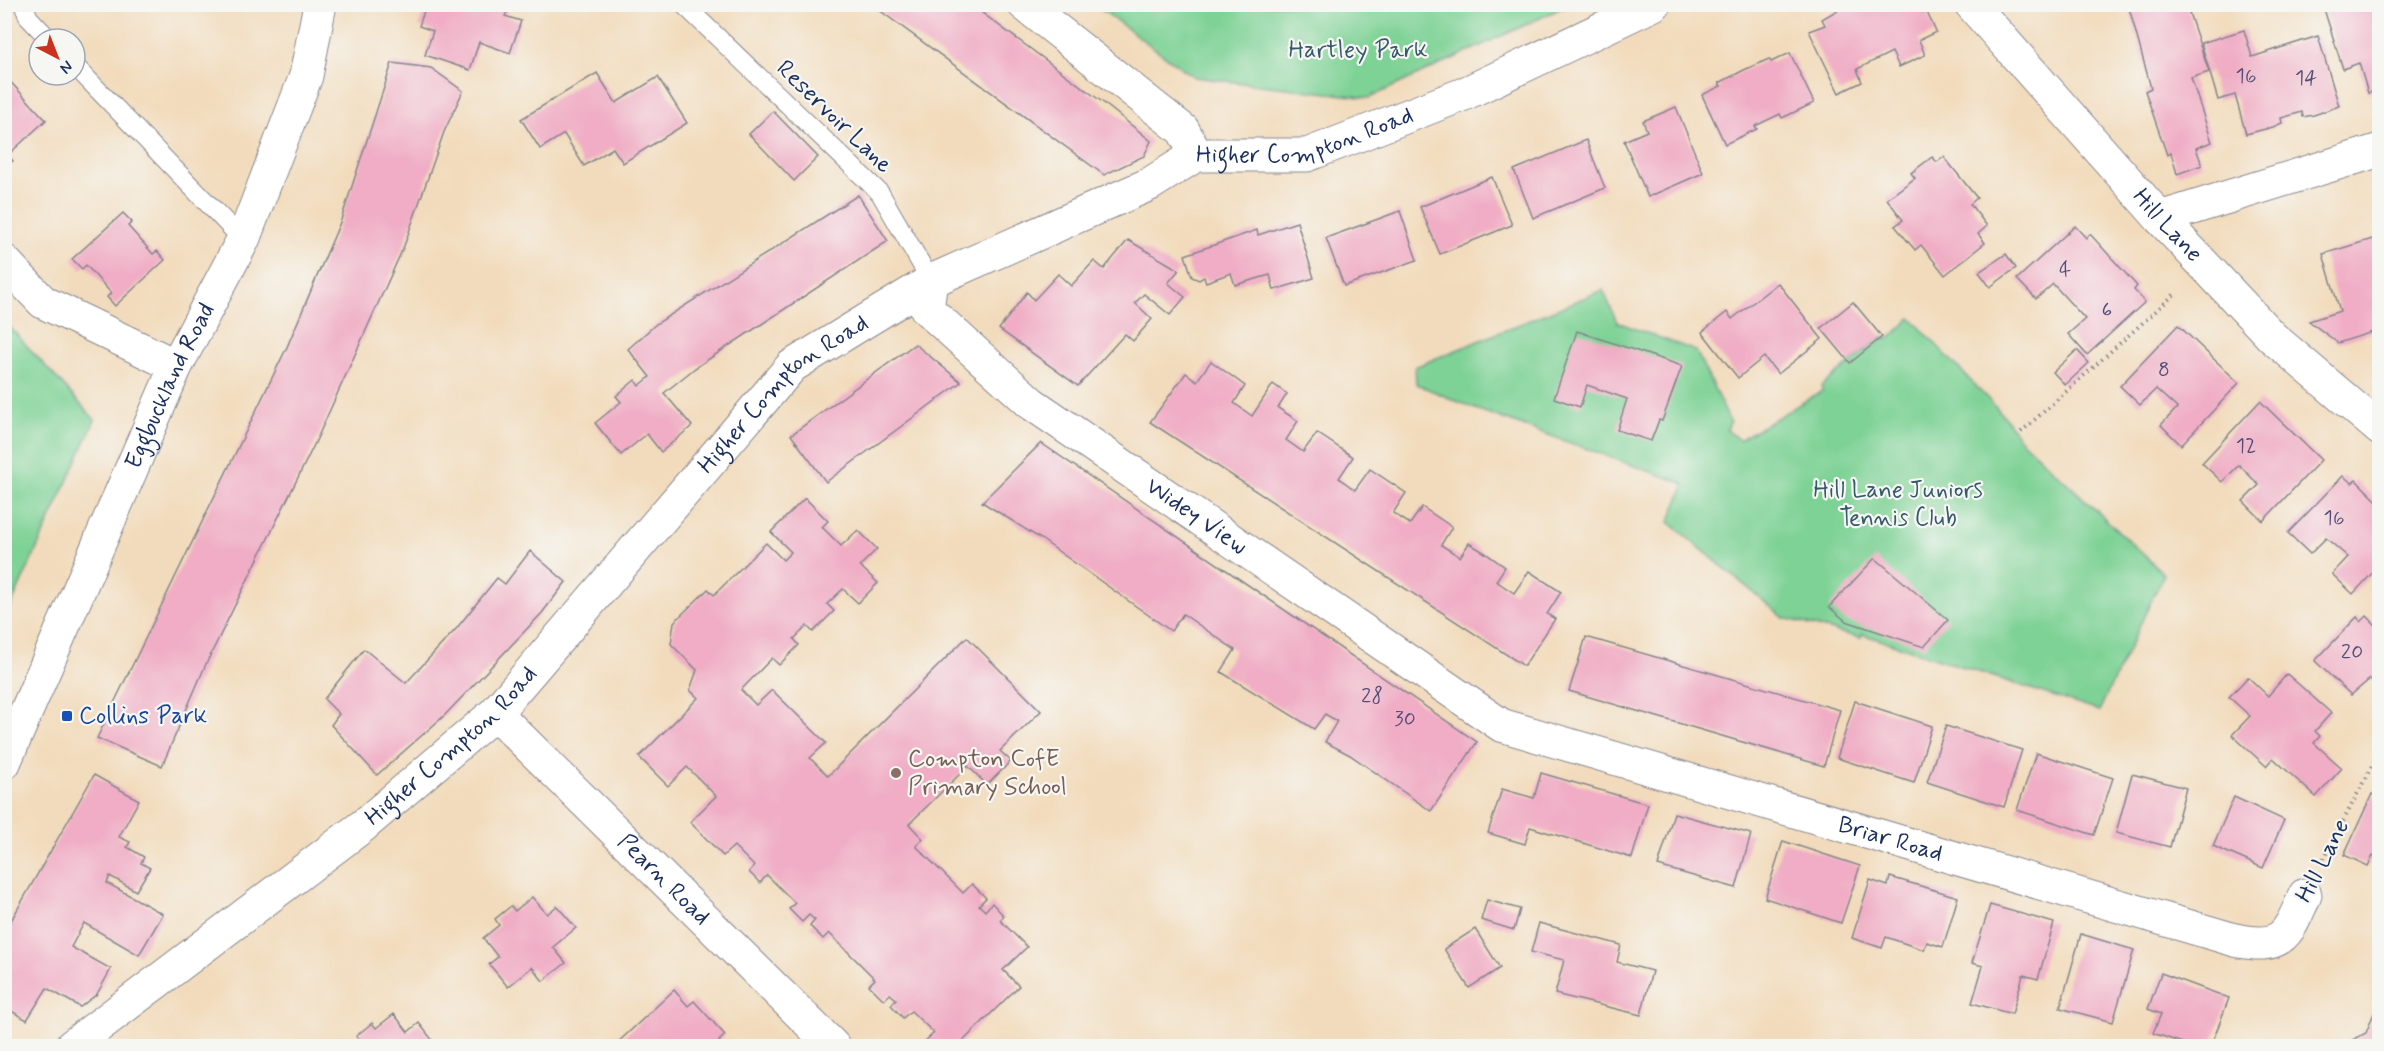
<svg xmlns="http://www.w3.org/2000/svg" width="2384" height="1051" viewBox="0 0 2384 1051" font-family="Mynerve,sans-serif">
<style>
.green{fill:#7ed295;stroke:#4c807a;stroke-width:1.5}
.building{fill:#f0adc5}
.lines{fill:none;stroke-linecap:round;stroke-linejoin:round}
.service-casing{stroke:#86858d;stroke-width:20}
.minor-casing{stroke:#86858d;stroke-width:35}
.path{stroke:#86858d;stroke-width:4;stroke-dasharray:1.5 4.5;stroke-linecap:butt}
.service{stroke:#fff;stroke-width:18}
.minor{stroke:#fff;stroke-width:33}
.transit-dot{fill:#1a4fb4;stroke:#f6f6f2;stroke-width:2}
.education-dot{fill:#8d6e63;stroke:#f6f6f2;stroke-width:2}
.labels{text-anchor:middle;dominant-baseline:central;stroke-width:4.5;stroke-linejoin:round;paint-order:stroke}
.number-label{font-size:21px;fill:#504e78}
.park-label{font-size:24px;fill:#34586c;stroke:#f6f6f2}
.street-label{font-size:24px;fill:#1b2f5e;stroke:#f6f6f2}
.transit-label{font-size:24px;fill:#164399;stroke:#f6f6f2;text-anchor:start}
.education-label{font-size:24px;fill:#785e54;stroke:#f6f6f2;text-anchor:start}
</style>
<rect width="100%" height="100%" fill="#f6f6f2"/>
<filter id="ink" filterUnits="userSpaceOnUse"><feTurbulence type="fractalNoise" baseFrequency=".0167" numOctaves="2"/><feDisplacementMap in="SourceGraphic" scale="12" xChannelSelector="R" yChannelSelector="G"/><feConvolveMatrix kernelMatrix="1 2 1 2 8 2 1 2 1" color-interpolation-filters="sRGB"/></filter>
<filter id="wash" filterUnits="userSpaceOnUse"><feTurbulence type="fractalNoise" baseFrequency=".008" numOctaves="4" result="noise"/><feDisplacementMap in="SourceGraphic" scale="24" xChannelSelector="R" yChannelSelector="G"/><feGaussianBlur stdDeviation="1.35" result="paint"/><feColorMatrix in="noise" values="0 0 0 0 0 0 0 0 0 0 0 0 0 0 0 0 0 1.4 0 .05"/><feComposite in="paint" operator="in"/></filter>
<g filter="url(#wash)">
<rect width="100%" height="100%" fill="#f2dbbc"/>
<g class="green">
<polygon points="1095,5 1568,5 1369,98 1194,77"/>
<polygon points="1603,290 1617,322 1696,351 1730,422 1727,430 1739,440 1822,391 1822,386 1882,337 1889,339 1911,318 2006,418 2017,436 2164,574 2099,711 1862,634 1861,638 1784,618 1669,522 1685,484 1473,408 1416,384 1415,367"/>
<polygon points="5,322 95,420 5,619"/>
</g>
<g id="blocks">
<g class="building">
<polygon points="871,4 970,4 1105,104 1151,141 1144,156 1104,175"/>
<polygon points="1848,4 1921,4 1923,12 1926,10 1936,32 1919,40 1925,55 1899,67 1892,52 1857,69 1862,82 1839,93 1809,31 1825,25 1822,19"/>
<polygon points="2128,4 2186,4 2209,72 2191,78 2212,142 2196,148 2202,165 2177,174 2171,153 2167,155 2145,91 2151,88"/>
<polygon points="2328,4 2379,4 2379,90 2368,93 2359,63 2343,69 2323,6"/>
<polygon points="426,5 511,5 505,16 521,21 510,53 479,42 470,70 425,55 433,31 419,26"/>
<polygon points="2244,30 2252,57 2318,36 2339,106 2314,115 2303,117 2302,112 2292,115 2281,118 2282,123 2273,127 2246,134 2235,95 2218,100 2201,43"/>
<polygon points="1790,53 1814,103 1782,118 1780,114 1755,126 1757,129 1725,144 1702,95 1721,86 1719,83 1744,70 1769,59 1771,62"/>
<polygon points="392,63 431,68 463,91 444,132 404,246 316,441 206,664 162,766 97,738 287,347 341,220"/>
<polygon points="597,73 616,103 658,77 687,123 623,163 613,148 584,166 564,134 540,149 521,119"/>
<polygon points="4,75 46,120 8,155 13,161 4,168"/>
<polygon points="1676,107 1703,173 1648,197 1624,141 1647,131 1643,121"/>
<polygon points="773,111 818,157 794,181 749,134"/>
<polygon points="1586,140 1605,188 1533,218 1514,170"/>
<polygon points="1932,157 1937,162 1944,157 1977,198 1970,204 1987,226 1978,234 1985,243 1945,275 1921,245 1915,250 1895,226 1903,220 1887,199 1915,178 1911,173"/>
<polygon points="1492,177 1512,225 1440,254 1420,207"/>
<polygon points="858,195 888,241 695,368 664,393 692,426 661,452 647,434 621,455 595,423 621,402 616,396 635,380 639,386 650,377 628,349 656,324"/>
<polygon points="1400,211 1417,260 1344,286 1326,238"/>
<polygon points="123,213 132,222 128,226 153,254 157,251 165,260 115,306 107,297 111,293 86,265 82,269 72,259"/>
<polygon points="1297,222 1314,278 1274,290 1270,275 1235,285 1231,273 1206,282 1204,277 1199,280 1192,277 1185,255 1257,230 1258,235"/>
<polygon points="2075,226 2086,238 2090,234 2137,286 2134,290 2145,302 2087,355 2068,334 2085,319 2053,284 2036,299 2017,279"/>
<polygon points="2379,237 2379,330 2338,343 2309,321 2340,311 2323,254"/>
<polygon points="1128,240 1179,270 1168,283 1185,297 1170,315 1144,294 1135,303 1152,319 1133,341 1125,334 1078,386 999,329 1027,292 1034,300 1058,274 1071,286 1094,261 1104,269"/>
<polygon points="2006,254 2016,268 1990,287 1979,272"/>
<polygon points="1778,283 1822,339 1778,374 1764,357 1738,378 1702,332 1727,312 1732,319"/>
<polygon points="1853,302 1882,337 1850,363 1821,328"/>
<polygon points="2178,325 2239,383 2181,445 2161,425 2177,408 2156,389 2140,405 2120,386"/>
<polygon points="1577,331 1682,366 1662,421 1659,420 1651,441 1617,430 1627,399 1587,385 1580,407 1554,398"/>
<polygon points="915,344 961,382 826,482 791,435"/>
<polygon points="2077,350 2089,363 2065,385 2053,372"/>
<polygon points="1211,361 1245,386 1234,403 1252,416 1273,384 1287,394 1278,408 1298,421 1286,440 1303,452 1317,433 1353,457 1339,478 1355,490 1370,469 1406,493 1393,513 1410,524 1422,507 1452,527 1441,545 1460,557 1469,543 1485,553 1505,567 1496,581 1514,593 1529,571 1561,592 1547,614 1555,619 1524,666 1150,422 1186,373 1197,381"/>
<polygon points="2260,401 2321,460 2263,521 2243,501 2259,485 2239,465 2222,482 2202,463"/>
<polygon points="1041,443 1477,742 1431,811 1350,755 1325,742 1337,721 1325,714 1314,729 1221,672 1235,650 1183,614 1171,631 1041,539 982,502"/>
<polygon points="2343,476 2352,483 2356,480 2379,503 2379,566 2353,594 2332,574 2348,557 2326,538 2310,554 2288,533"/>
<polygon points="805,498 828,521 822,527 841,546 858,530 877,549 860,566 878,583 858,603 843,589 827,604 834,611 813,632 807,626 794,639 799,645 779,665 772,658 741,690 756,705 772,690 826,743 810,758 828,776 967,637 1041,711 1000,751 1011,761 987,785 968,766 909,824 923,839 916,846 963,893 972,884 986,898 979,905 985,911 992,903 1004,916 1000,920 1027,947 1003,970 1019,986 958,1046 920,1046 934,1033 911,1011 903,1018 891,1005 896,999 890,994 884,1000 869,985 875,979 829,933 823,939 810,926 815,920 809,915 802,922 789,909 795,903 767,875 760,883 749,872 754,866 734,846 723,856 690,822 716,796 687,767 668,786 639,757 698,698 690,690 697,670 671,644 674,622 708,589 714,595 766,543 783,560 791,552 771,532"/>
<polygon points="530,551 566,582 542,613 445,715 377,775 331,725 339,714 324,699 364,649 406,683 456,629 497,578 505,584"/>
<polygon points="1875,558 1948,620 1924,647 1846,621 1829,607"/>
<polygon points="2367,616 2379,628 2379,635 2375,640 2379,644 2379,687 2370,679 2351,695 2315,661 2357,617 2361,622"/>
<polygon points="1586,637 1840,710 1824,766 1569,691"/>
<polygon points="2287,674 2331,713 2315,731 2320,736 2314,743 2342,768 2316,797 2273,758 2266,766 2232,735 2250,716 2229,697 2248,677 2268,696"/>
<polygon points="1855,701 1932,726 1914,783 1837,758"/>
<polygon points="1946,726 2022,750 2004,807 1927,782"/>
<polygon points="2036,753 2113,778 2094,835 2017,810"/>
<polygon points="1541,773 1648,804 1632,858 1530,827 1525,844 1488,833 1502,789 1534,798"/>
<polygon points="2132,774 2186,788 2170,847 2116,833"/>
<polygon points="94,775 139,800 119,837 130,842 127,847 144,857 141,863 150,868 136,891 110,876 107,883 163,914 139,955 84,923 71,947 111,969 97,994 80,1007 47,988 27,1020 4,1007 4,933"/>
<polygon points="2372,794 2379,797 2379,859 2373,856 2368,866 2344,855"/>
<polygon points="2234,797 2284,820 2263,868 2213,846"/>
<polygon points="1674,813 1751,834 1736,888 1658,866"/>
<polygon points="1783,841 1860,866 1841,923 1765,898"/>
<polygon points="1890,877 1958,897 1943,947 1927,942 1924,950 1886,937 1882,948 1852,938 1870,880 1888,886"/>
<polygon points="532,897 547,914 557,906 576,928 553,947 566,963 543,981 532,967 508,987 489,964 498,957 483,938 499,925 495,919 511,906 515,911"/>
<polygon points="1487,900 1520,909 1514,930 1481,920"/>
<polygon points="1990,905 2054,923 2038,979 2023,975 2012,1014 1972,1003 1983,966 1972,963"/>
<polygon points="1539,923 1621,945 1617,962 1652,971 1641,1015 1555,994 1564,960 1531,952"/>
<polygon points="1475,929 1500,968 1469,988 1444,949"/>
<polygon points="2081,934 2134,950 2113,1022 2060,1008"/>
<polygon points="2161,973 2229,998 2211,1046 2191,1046 2153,1033 2161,1014 2148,1009"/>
<polygon points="674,990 688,1006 694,1001 725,1035 719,1041 724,1046 614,1046"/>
<polygon points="2374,1013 2379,1015 2379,1046 2341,1046 2366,1033"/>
<polygon points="394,1014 408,1032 419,1023 437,1046 355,1046 361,1042 356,1036 372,1023 376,1028"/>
</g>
</g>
</g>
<g filter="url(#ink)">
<use href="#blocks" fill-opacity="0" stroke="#86858d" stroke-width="1.5"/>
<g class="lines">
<g class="service-casing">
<g id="service">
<polyline points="23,4 29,18 49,39"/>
<polyline points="683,4 880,193 931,281"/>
<polyline points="75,66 243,240"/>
</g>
</g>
<g class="minor-casing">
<g id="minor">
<polyline points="1024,4 1183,130 1196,155"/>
<path id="s1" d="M1971 4 2160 218 2272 337 2380 429"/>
<polyline points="2160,218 2380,150"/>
<polyline points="4,261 43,302 176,366"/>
<path id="s2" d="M931 281 927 309 1031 403 1501 725 2235 940C2283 950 2287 936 2305 895"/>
<path id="s3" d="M495 713 833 1046"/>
<path id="s4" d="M4 763 176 366 243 240 306 76 320 4"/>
<path id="s5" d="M72 1046 364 825 495 713 792 366 931 281 1150 184 1196 155H1307L1464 94 1654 4"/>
</g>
</g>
<g class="path">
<polyline points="1288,4 1296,7 1306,4"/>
<polyline points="2021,432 2177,292"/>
<polyline points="2321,864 2380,750"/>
</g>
<use href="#service" class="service"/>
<use href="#minor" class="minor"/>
</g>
</g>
<rect class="transit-dot" x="61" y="710" width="12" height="12" rx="3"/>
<circle class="education-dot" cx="896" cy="773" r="6"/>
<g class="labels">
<g class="number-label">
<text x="2246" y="76">16</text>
<text x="2306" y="78">14</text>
<text x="2065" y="270">4</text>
<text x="2107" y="310">6</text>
<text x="2164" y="370">8</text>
<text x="2246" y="446">12</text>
<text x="2334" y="518">16</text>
<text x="2352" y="652">20</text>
<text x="1372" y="696">28</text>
<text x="1405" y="719">30</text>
</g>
<g class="park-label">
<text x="1358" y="50">Hartley Park</text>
<text x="1898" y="490">Hill Lane Juniors<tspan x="1898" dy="28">Tennis Club</tspan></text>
</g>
<g class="street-label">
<text transform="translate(834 117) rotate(44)">Reservoir Lane</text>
<text stroke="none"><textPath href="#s5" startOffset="1564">Higher Compton Road</textPath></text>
<text stroke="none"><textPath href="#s1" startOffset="296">Hill Lane</textPath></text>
<text stroke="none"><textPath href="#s4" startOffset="412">Eggbuckland Road</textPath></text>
<text stroke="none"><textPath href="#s5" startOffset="970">Higher Compton Road</textPath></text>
<text stroke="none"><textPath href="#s2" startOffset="369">Widey View</textPath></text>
<text stroke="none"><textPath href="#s5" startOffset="484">Higher Compton Road</textPath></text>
<text stroke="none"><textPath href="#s2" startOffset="1144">Briar Road</textPath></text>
<text transform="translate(2323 861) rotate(-63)">Hill Lane</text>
<text stroke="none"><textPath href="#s3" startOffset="237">Pearn Road</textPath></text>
</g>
<g class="transit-label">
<text x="79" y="716">Collins Park</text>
</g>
<g class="education-label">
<text x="908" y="759">Compton CofE<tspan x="908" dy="28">Primary School</tspan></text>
</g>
</g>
<rect width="2384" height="1051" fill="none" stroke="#f6f6f2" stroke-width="24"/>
<g transform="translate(57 57) rotate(138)"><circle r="28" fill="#f6f6f2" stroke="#9ea6b7" stroke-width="1.5"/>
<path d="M0-4.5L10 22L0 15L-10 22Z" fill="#c8321e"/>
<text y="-9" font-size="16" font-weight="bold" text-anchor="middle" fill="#1b2f5e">N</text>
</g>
</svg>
